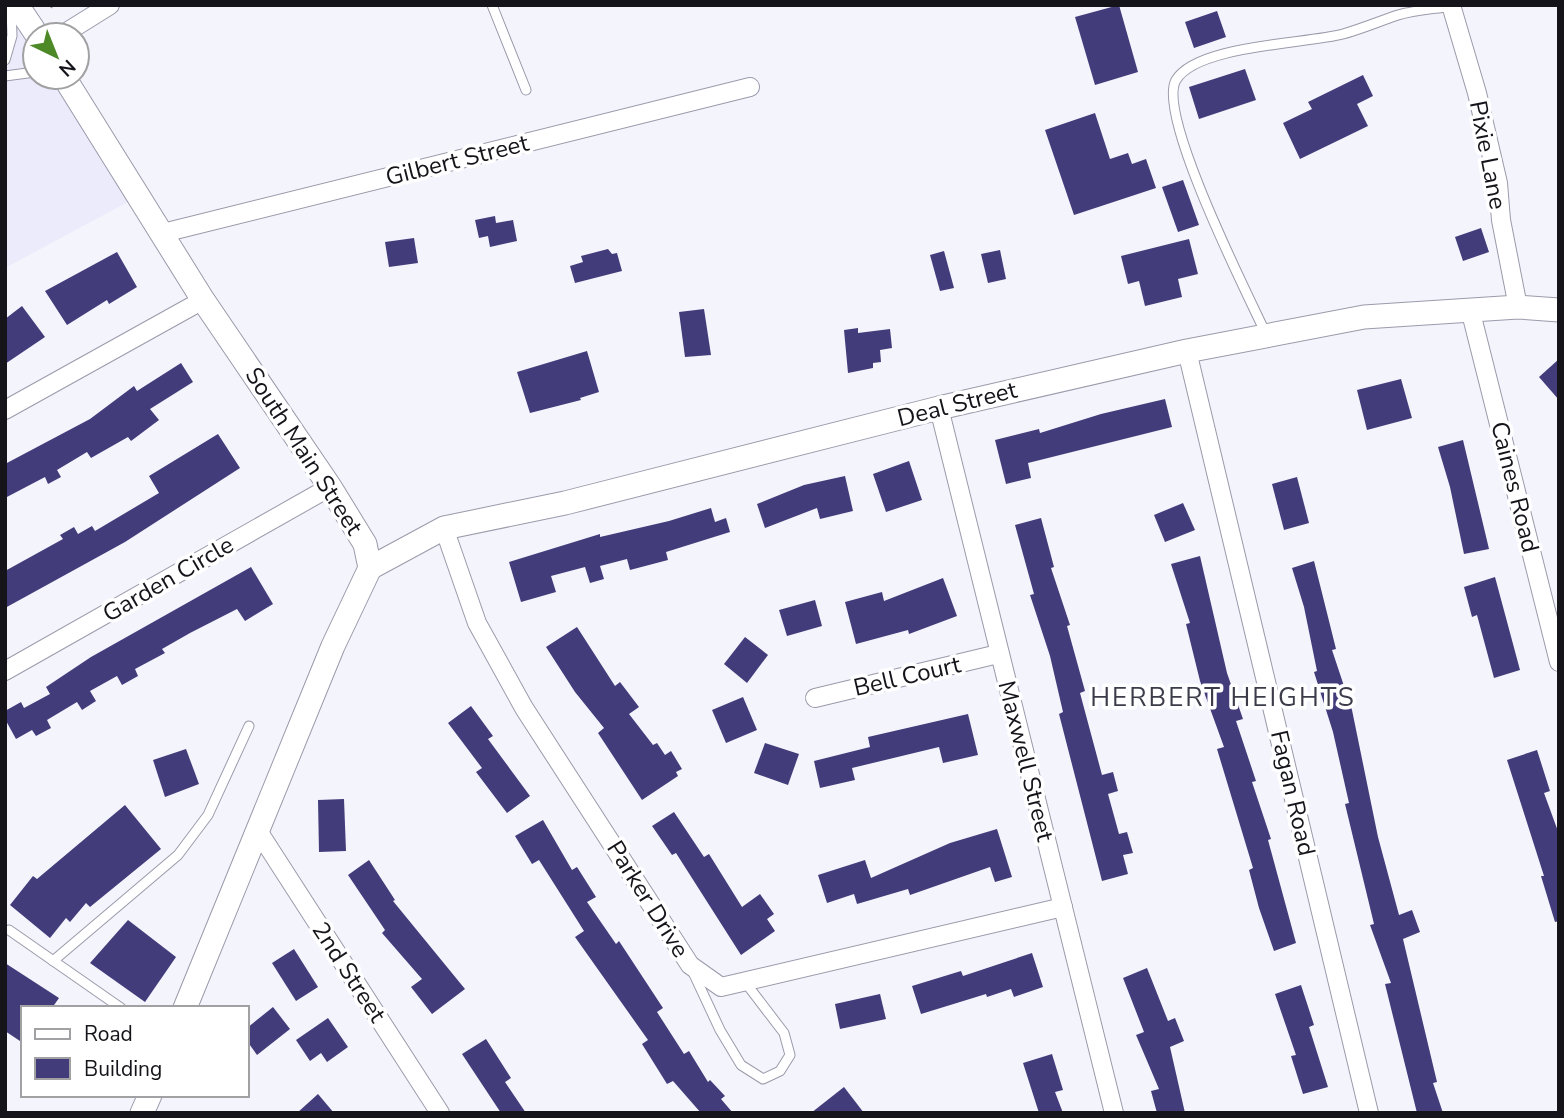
<svg xmlns="http://www.w3.org/2000/svg" width="1564" height="1118" viewBox="0 0 1564 1118" font-family="'Nunito Sans',sans-serif">
<style>
.built{fill:#ebebfb}
.building{fill:#423c7b}
.lines{fill:none;stroke-linecap:round;stroke-linejoin:round}
.service-casing{stroke:#9a9aab;stroke-width:11}
.minor-casing{stroke:#9a9aab;stroke-width:20}
.tertiary-casing{stroke:#9a9aab;stroke-width:25}
.path{stroke:#9c9ca4;stroke-width:3.5;stroke-dasharray:3.5 3.5;stroke-linecap:butt}
.service{stroke:#fff;stroke-width:9}
.minor{stroke:#fff;stroke-width:18}
.tertiary{stroke:#fff;stroke-width:23}
.labels{text-anchor:middle;dominant-baseline:central;stroke-width:7;stroke-linejoin:round;paint-order:stroke}
.street-label{font-size:24px;fill:#14141a;stroke:#fff}
.neighbourhood-label{font-size:26px;letter-spacing:2px;fill:#3b3b4a;stroke:#fff}
</style>
<rect width="100%" height="100%" fill="#f4f4fc"/>
<polygon class="built" points="5,5 17,5 35,35 35,77 62,77 139,196 5,268"/>
<g class="building">
<polygon points="1119,5 1138,72 1095,85 1075,17"/>
<polygon points="1217,11 1226,37 1194,48 1185,22"/>
<polygon points="1245,69 1256,100 1199,119 1189,87"/>
<polygon points="1363,75 1373,96 1357,104 1368,126 1300,159 1283,123 1312,109 1308,102"/>
<polygon points="1095,113 1110,159 1128,153 1132,164 1146,159 1156,188 1074,215 1045,130"/>
<polygon points="1183,180 1199,225 1178,232 1162,187"/>
<polygon points="495,216 496,223 513,220 517,241 490,247 488,236 479,238 475,220"/>
<polygon points="1481,228 1489,252 1463,261 1455,237"/>
<polygon points="414,238 418,263 389,267 385,242"/>
<polygon points="1189,239 1198,274 1178,279 1182,297 1145,306 1139,281 1128,284 1121,256"/>
<polygon points="608,249 612,254 617,253 622,271 575,283 570,266 583,262 581,256"/>
<polygon points="1000,250 1006,279 988,283 981,254"/>
<polygon points="944,251 954,288 940,291 930,255"/>
<polygon points="117,252 137,287 109,304 107,300 67,325 45,291"/>
<polygon points="22,306 45,337 5,364 5,319"/>
<polygon points="704,309 711,355 685,357 679,312"/>
<polygon points="858,328 858,333 890,329 892,348 880,350 881,362 873,363 873,368 848,373 844,330"/>
<polygon points="587,351 599,392 580,398 581,400 530,413 517,372"/>
<polygon points="1559,359 1559,400 1539,377"/>
<polygon points="181,363 193,382 150,409 159,420 131,441 128,437 91,458 87,452 57,470 61,477 48,484 45,477 5,498 5,464 90,419 134,386 137,391"/>
<polygon points="1401,379 1412,418 1367,430 1357,390"/>
<polygon points="1165,399 1172,427 1028,463 1031,478 1006,484 995,440 1039,429 1040,433 1101,414"/>
<polygon points="218,434 240,468 125,542 5,608 5,571 63,539 60,535 74,527 78,534 92,526 95,531 159,493 149,476"/>
<polygon points="1463,440 1489,549 1464,554 1450,487 1438,447"/>
<polygon points="909,461 922,500 886,512 873,474"/>
<polygon points="845,476 853,511 820,519 817,508 765,528 757,504 804,485"/>
<polygon points="1297,477 1309,523 1284,530 1272,484"/>
<polygon points="1183,503 1195,530 1165,542 1154,515"/>
<polygon points="711,508 715,522 726,518 730,532 666,552 668,560 630,570 627,559 600,566 604,579 590,583 585,567 551,576 556,592 521,602 509,562 600,534 600,537 669,521"/>
<polygon points="1041,518 1054,567 1051,568 1070,625 1067,626 1085,691 1080,693 1102,775 1113,772 1118,791 1108,794 1119,834 1127,832 1133,853 1123,855 1128,874 1102,881 1059,714 1063,712 1050,656 1030,595 1034,594 1015,525"/>
<polygon points="1200,556 1227,673 1243,719 1236,721 1256,781 1252,782 1271,839 1268,840 1296,943 1274,951 1259,908 1249,870 1253,868 1217,749 1224,747 1200,681 1186,624 1190,623 1171,564"/>
<polygon points="1314,561 1336,649 1332,650 1352,710 1378,837 1399,915 1412,910 1420,932 1403,939 1437,1082 1433,1083 1443,1113 1417,1113 1385,984 1391,983 1370,925 1374,924 1345,804 1349,803 1333,732 1314,672 1317,671 1304,607 1292,568"/>
<polygon points="251,567 273,604 245,621 237,609 190,633 162,649 165,653 135,669 138,676 122,685 117,676 90,691 96,701 82,710 77,702 47,720 51,728 36,736 32,730 16,739 5,719 5,711 21,702 24,708 50,694 46,687 91,657"/>
<polygon points="1495,577 1520,670 1494,678 1477,615 1472,617 1464,587"/>
<polygon points="943,578 957,616 909,634 908,630 856,644 845,602 882,592 884,601"/>
<polygon points="815,600 822,626 787,636 779,610"/>
<polygon points="577,627 615,686 620,682 639,707 629,714 653,745 657,743 665,755 671,751 682,769 676,772 678,776 642,800 598,733 604,728 575,692 546,647"/>
<polygon points="745,637 768,655 747,683 724,664"/>
<polygon points="743,697 757,730 726,743 712,710"/>
<polygon points="471,706 493,736 488,739 530,796 507,813 476,772 482,768 448,723"/>
<polygon points="968,714 978,755 943,763 939,747 852,768 855,780 820,788 814,761 870,747 868,737"/>
<polygon points="765,743 799,754 788,785 754,773"/>
<polygon points="186,749 199,784 165,797 153,760"/>
<polygon points="1537,750 1550,791 1544,793 1559,834 1559,921 1555,922 1541,876 1544,876 1507,760"/>
<polygon points="344,799 346,851 319,852 318,800"/>
<polygon points="125,805 161,849 90,907 86,903 70,922 66,918 50,938 10,905 33,876 37,879"/>
<polygon points="674,812 704,857 709,854 742,907 760,894 774,914 767,919 775,931 741,955 676,853 672,855 652,826"/>
<polygon points="543,820 572,870 577,867 596,897 587,902 616,944 619,941 663,1008 657,1012 684,1054 689,1051 708,1082 710,1080 725,1096 721,1099 733,1113 701,1113 673,1081 667,1084 642,1044 648,1040 575,937 584,931 539,860 532,864 515,836"/>
<polygon points="997,829 1012,877 995,882 990,867 910,895 908,889 857,904 854,894 827,903 818,875 865,860 871,878 950,843"/>
<polygon points="369,860 395,900 393,901 465,989 432,1014 411,987 422,979 382,933 385,930 348,875"/>
<polygon points="128,920 176,957 145,1002 90,963"/>
<polygon points="294,949 318,987 296,1001 272,963"/>
<polygon points="1032,953 1043,987 1014,997 1011,989 987,997 986,994 921,1014 912,986 961,971 963,976"/>
<polygon points="5,963 59,998 52,1008 23,1008 23,1043 5,1031"/>
<polygon points="1147,968 1168,1021 1175,1018 1184,1041 1170,1047 1185,1113 1157,1113 1151,1091 1159,1089 1136,1035 1144,1032 1123,978"/>
<polygon points="1301,985 1314,1025 1309,1027 1328,1087 1303,1094 1291,1056 1296,1055 1275,994"/>
<polygon points="880,994 886,1019 840,1029 835,1004"/>
<polygon points="273,1007 290,1029 257,1055 247,1041 247,1028"/>
<polygon points="328,1018 348,1047 327,1062 321,1053 310,1061 296,1040"/>
<polygon points="486,1039 511,1078 505,1082 526,1113 501,1113 462,1054"/>
<polygon points="1052,1054 1063,1090 1055,1092 1063,1113 1039,1113 1023,1063"/>
<polygon points="844,1087 864,1113 811,1113"/>
<polygon points="318,1094 334,1113 297,1113"/>
</g>
<g class="lines">
<g class="service-casing">
<g id="service">
<polyline points="492,5 526,90"/>
<polyline points="5,60 12,36 11,7"/>
<polyline points="5,76 35,72"/>
<path d="M1266 334C1248 295 1156 114 1176 80 1197 45 1305 44 1343 34 1361 29 1380 21 1398 15 1415 10 1434 9 1451 6"/>
<polyline points="9,930 121,1008"/>
<polyline points="53,961 178,855 208,815 249,726"/>
<polyline points="692,970 720,1030 741,1065 763,1079 780,1071 790,1055 784,1033 745,982"/>
</g>
</g>
<g class="minor-casing">
<g id="minor">
<polyline points="1451,5 1477,93 1498,183 1501,220 1518,307"/>
<polyline points="62,35 110,5"/>
<polyline points="163,233 750,87"/>
<polyline points="1471,313 1559,662"/>
<polyline points="1187,351 1369,1113"/>
<polyline points="939,408 1114,1113"/>
<polyline points="5,410 203,300"/>
<polyline points="444,528 477,623 524,708 690,965 721,987 1063,907"/>
<polyline points="5,671 330,487"/>
<polyline points="815,698 998,654"/>
<polyline points="258,831 440,1113"/>
</g>
</g>
<g class="tertiary-casing">
<g id="tertiary">
<polyline points="17,5 37,35"/>
<polyline points="64,77 203,300 330,487 365,544 370,568 333,646 185,1008"/>
<polyline points="370,568 444,528 565,503 939,408 1187,351 1364,317 1518,307 1559,310"/>
<polyline points="142,1113 150,1095"/>
</g>
</g>
<polyline class="path" points="50,5 53,7"/>
<use href="#service" class="service"/>
<use href="#minor" class="minor"/>
<use href="#tertiary" class="tertiary"/>
</g>
<g class="labels">
<g class="street-label">
<text transform="translate(1488 155) rotate(79)">Pixie Lane</text>
<text transform="translate(457 160) rotate(-14)">Gilbert Street</text>
<text transform="translate(957 404) rotate(-14)">Deal Street</text>
<text transform="translate(304 451) rotate(57)">South Main Street</text>
<text transform="translate(1515 487) rotate(76)">Caines Road</text>
<text transform="translate(168 579) rotate(-30)">Garden Circle</text>
<text transform="translate(907 676) rotate(-13)">Bell Court</text>
<text transform="translate(1026 761) rotate(76)">Maxwell Street</text>
<text transform="translate(1293 793) rotate(77)">Fagan Road</text>
<text transform="translate(648 899) rotate(58)">Parker Drive</text>
<text transform="translate(349 972) rotate(57)">2nd Street</text>
</g>
<g class="neighbourhood-label">
<text x="1223" y="697">HERBERT HEIGHTS</text>
</g>
</g>
<rect width="1564" height="1118" fill="none" stroke="#14141a" stroke-width="14"/>
<rect x="21" y="1006" width="228" height="91" fill="#ffffff" stroke="#a1a1a3" stroke-width="2"/>
<rect x="35" y="1029" width="35" height="10" fill="#ffffff" stroke="#a1a1a3" stroke-width="2"/>
<text x="84" y="1041" font-size="21" fill="#14141a">Road</text>
<rect x="35" y="1058" width="35" height="21" fill="#423c7b" stroke="#a1a1a3" stroke-width="2"/>
<text x="84" y="1076" font-size="21" fill="#14141a">Building</text>
<g transform="translate(56 56) rotate(137)"><circle r="33" fill="#ffffff" stroke="#a1a1a3" stroke-width="2"/>
<path d="M0-5L12 26L0 18L-12 26Z" fill="#4e8927"/>
<text y="-10" font-size="19" font-weight="bold" text-anchor="middle" fill="#14141a">N</text>
</g>
</svg>
